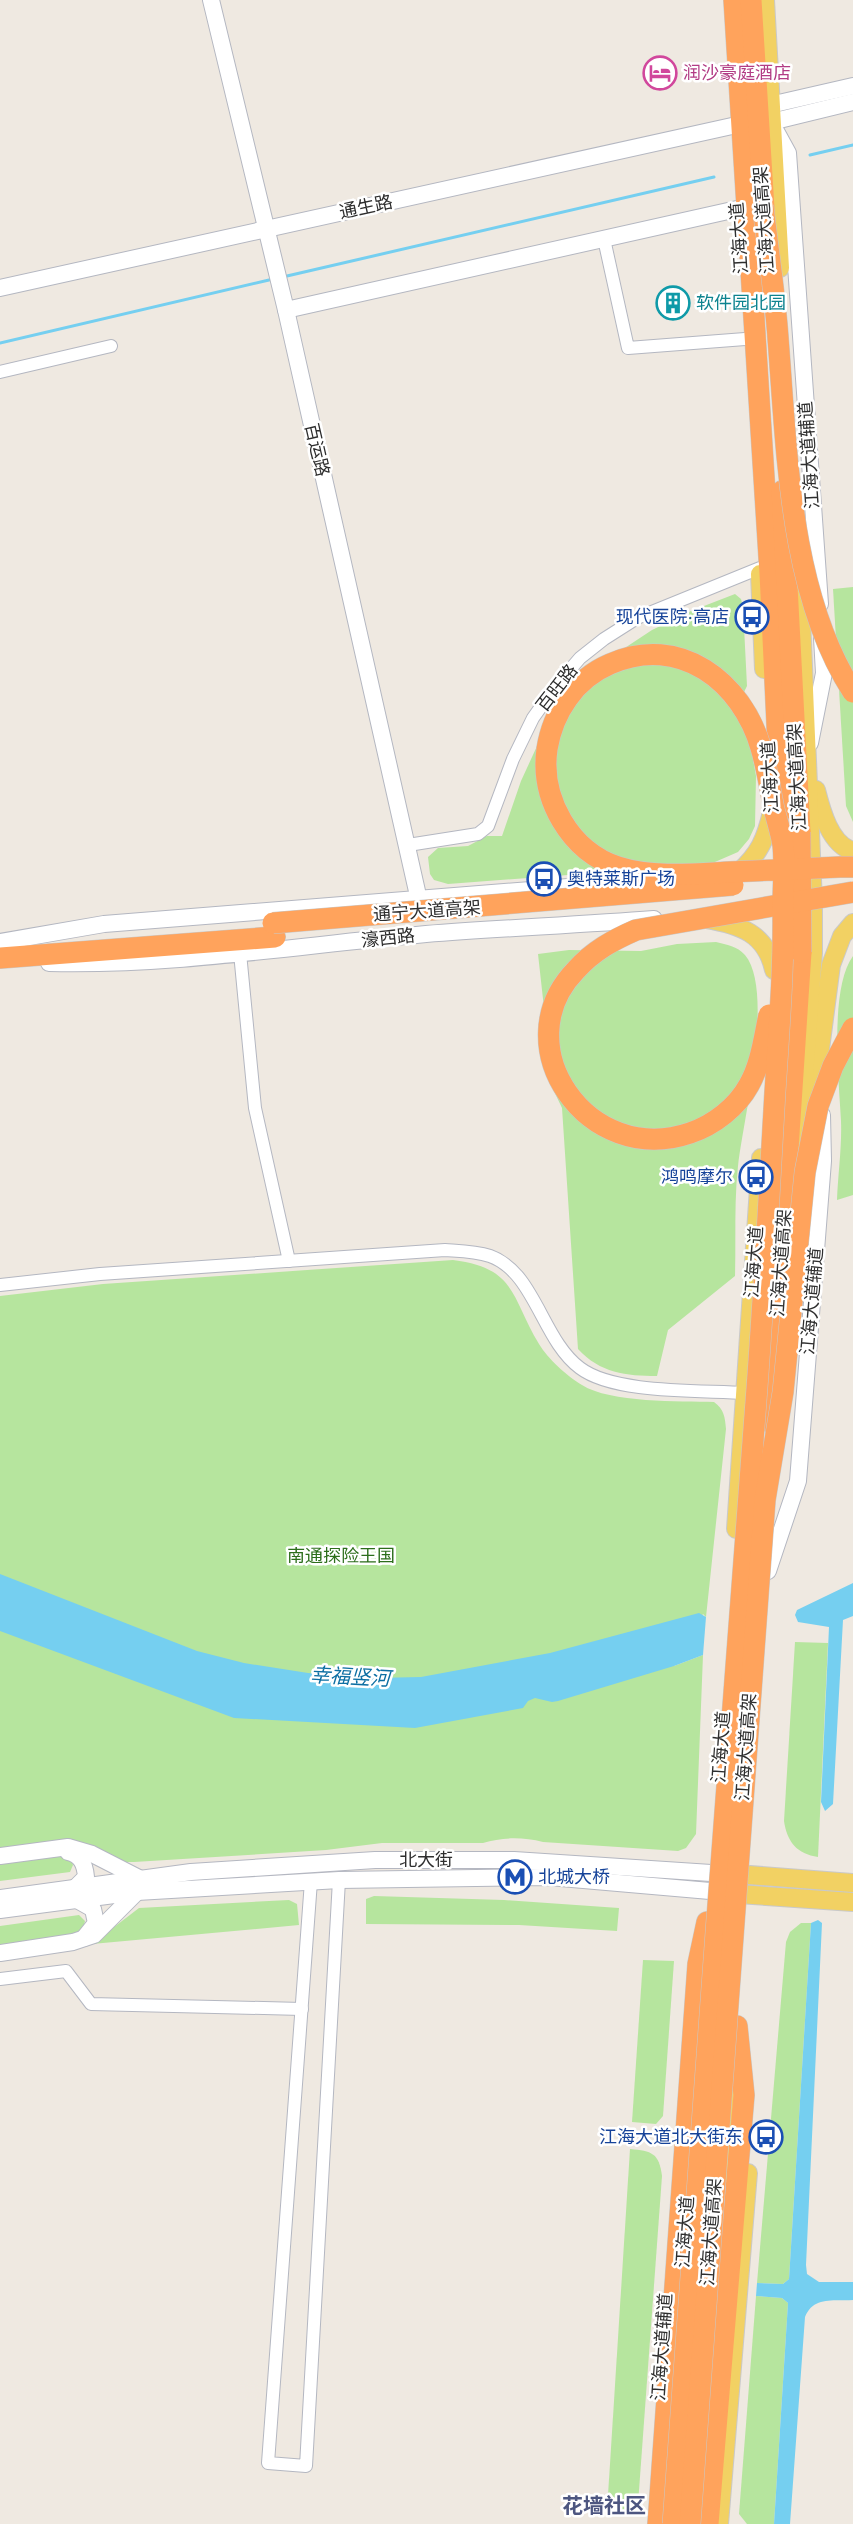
<svg xmlns="http://www.w3.org/2000/svg" width="853" height="2524" viewBox="0 0 853 2524" font-family="Jost,'Noto Sans SC',sans-serif">
<style>
.green{fill:#b6e59e}
.water{fill:#75cff0}
.lines{fill:none;stroke-linecap:round;stroke-linejoin:round}
.stream{stroke:#75cff0;stroke-width:3}
.street-casing{stroke:#b4b7c1;stroke-width:14}
.secondary-casing{stroke:#b4b7c1;stroke-width:18}
.primary-casing{stroke:#c9c9c9;stroke-width:20}
.highway-casing{stroke:#c9c9c9;stroke-width:22}
.street{stroke:#fff;stroke-width:12}
.secondary{stroke:#fff;stroke-width:16}
.primary{stroke:#f2d163;stroke-width:18}
.highway{stroke:#ffa35c;stroke-width:21}
.highway-bridge-casing{stroke:#c9c9c9;stroke-width:22;stroke-linecap:butt}
.highway-bridge{stroke:#ffa35c;stroke-width:21}
.labels{text-anchor:middle;dominant-baseline:central;stroke-width:5;stroke-linejoin:round;paint-order:stroke}
.hotel-label{font-size:18px;fill:#b23c85;stroke:#fff;text-anchor:start}
.street-label{font-size:18px;fill:#2e2e2e;stroke:#fff}
.culture-label{font-size:18px;fill:#0d838f;stroke:#fff;text-anchor:start}
.transit-label{font-size:18px;fill:#164399;stroke:#fff;text-anchor:end}
.park-label{font-size:18px;fill:#2c6e1b;stroke:#fff}
.water-label{font-size:20px;font-style:italic;fill:#0d6fa3;stroke:#fff}
.quarter-label{font-size:21px;font-weight:bold;fill:#4d5680;stroke:#fff}
</style>
<rect width="100%" height="100%" fill="#efe9e1"/>
<g class="green">
<polygon points="853,587 853,822 846,806 833,589"/>
<polygon points="735,594 741,599 743,607 747,686 742,696 756,776 755,826 749,839 738,852 708,865 606,869 595,873 448,884 434,880 430,874 428,857 438,848 468,846 487,836 502,836 521,781 538,744 596,667 652,630 691,611"/>
<path d="M716 942C727 945 737 946 745 955 775 991 743 1121 738 1166 734 1202 736 1239 735 1276L668 1330 657 1376C626 1376 600 1373 578 1349L562 1108 553 1089 538 954 569 950 641 951 677 944Z"/>
<path d="M853 956V1195L837 1200C838 1174 842 1147 841 1121 839 1081 829 989 853 956Z"/>
<path d="M453 1260C517 1268 511 1298 539 1344 548 1359 567 1376 582 1385 610 1403 680 1401 714 1402 724 1409 725 1417 726 1429L706 1617 703 1614 674 1666 703 1655 696 1834 686 1848 678 1851 543 1842C523 1837 502 1837 483 1843H382L326 1850 134 1862H124L105 1855 0 1852V1296L103 1284Z"/>
<path d="M795 1642 828 1643 818 1857C797 1854 787 1842 784 1821Z"/>
<polygon points="58,1855 71,1860 73,1865 70,1872 0,1881 0,1863"/>
<polygon points="374,1896 504,1900 619,1908 617,1931 519,1925 366,1924 366,1899"/>
<polygon points="289,1900 297,1904 299,1925 92,1944 139,1908"/>
<polygon points="79,1915 85,1921 82,1933 0,1946 0,1926"/>
<polygon points="801,1923 811,1923 789,2279 783,2284 757,2283 786,1942 790,1932"/>
<polygon points="643,1960 674,1961 663,2116 656,2124 632,2122"/>
<path d="M630 2149C652 2151 659 2153 662 2176L638 2504 635 2511H607Z"/>
<polygon points="756,2296 782,2298 788,2303 774,2524 747,2524 739,2514"/>
</g>
<g class="water">
<polygon points="0,1574 197,1651 244,1663 308,1673 374,1678 421,1677 550,1653 699,1613 706,1617 703,1655 674,1666 558,1701 552,1702 535,1698 528,1701 523,1708 415,1728 234,1718 0,1631"/>
<polygon points="853,1583 853,1616 843,1620 833,1804 825,1811 821,1802 829,1627 798,1622 795,1615 797,1610"/>
<path d="M818 1920 822 1923 806 2265 807 2274 819 2282H853V2300C834 2301 813 2296 805 2317L790 2524H774L788 2303 782 2298 756 2296 757 2283 783 2284 789 2279 811 1923Z"/>
</g>
<g class="lines">
<g class="stream">
<polyline points="810,155 853,145"/>
<polyline points="287,276 714,177"/>
<polyline points="0,343 269,280"/>
</g>
<g class="street-casing">
<g id="street">
<polyline points="604,239 628,348 745,339"/>
<polyline points="0,372 111,346"/>
<polyline points="408,845 478,834 488,826 513,759 533,718 555,687 580,658 604,639 637,618 760,568"/>
<polyline points="240,953 255,1108 289,1261"/>
<path d="M0 1285 100 1274 445 1250C460 1251 475 1251 490 1256 535 1272 542 1340 580 1368 614 1394 701 1390 745 1393"/>
<polyline points="311,1881 268,2463 306,2466 339,1880"/>
<polyline points="0,1979 66,1971 91,2004 302,2009"/>
</g>
</g>
<g class="secondary-casing">
<g id="secondary">
<polyline points="211,0 286,310 419,900"/>
<polyline points="770,105 853,86"/>
<polyline points="0,288 732,126"/>
<polyline points="286,310 737,209"/>
<polyline points="820,604 788,153 771,122 853,102"/>
<polyline points="810,743 824,673 822,638"/>
<polyline points="0,942 104,924 656,880"/>
<path d="M49 963C175 966 301 945 426 934 502 928 578 925 654 919"/>
<polyline points="768,1571 798,1481 823,1161 822,1115"/>
<path d="M68 1852C81 1855 85 1864 86 1877L75 1888"/>
<polyline points="0,1856 68,1847 92,1854 139,1878"/>
<polyline points="0,1898 191,1872 375,1860 514,1860 711,1873"/>
<polyline points="77,1900 93,1909 96,1923 84,1938"/>
<polyline points="0,1910 137,1892 339,1880 549,1877 710,1891"/>
<polyline points="0,1953 73,1942 94,1935 137,1892"/>
</g>
</g>
<g class="primary-casing">
<g id="primary">
<polyline points="765,0 780,268"/>
<polyline points="760,574 764,669"/>
<path d="M816 790C821 810 830 845 853 851"/>
<path d="M739 872C759 854 766 839 772 812"/>
<path d="M706 919C740 925 766 933 774 970"/>
<polyline points="812,1089 819,1057 831,965 842,936 853,923"/>
<polyline points="797,1173 813,953 813,903 799,571"/>
<polyline points="736,1529 761,1158"/>
<polyline points="723,1873 853,1883"/>
<polyline points="723,1893 853,1902"/>
<polyline points="727,2172 734,2068"/>
<polyline points="719,2524 748,2173"/>
</g>
</g>
<g class="highway-casing">
<g id="highway">
<polyline points="734,0 770,573 781,811"/>
<polyline points="751,0 765,224"/>
<polyline points="782,491 800,832"/>
<polyline points="0,958 275,937"/>
<polyline points="770,1422 801,952"/>
<polyline points="658,2524 698,1964 707,1922"/>
<polyline points="708,2524 744,2095 737,2026"/>
</g>
</g>
<use href="#street" class="street"/>
<use href="#secondary" class="secondary"/>
<use href="#primary" class="primary"/>
<use href="#highway" class="highway"/>
<g class="highway-bridge-casing">
<g id="highway-bridge">
<path d="M763 206C768 250 775 294 778 338 787 451 789 593 853 692"/>
<polyline points="800,832 801,952"/>
<polyline points="273,923 733,885"/>
<path d="M769 1015C764 1038 761 1064 749 1085 737 1107 714 1125 690 1133 588 1168 503 1045 576 970 593 951 613 940 636 930L853 892"/>
<path d="M673 2524C700 2150 727 1775 756 1401 764 1298 769 1195 775 1092 779 1030 784 968 783 907 783 886 785 865 783 845 781 833 777 820 774 809 770 789 767 768 761 748 742 682 680 633 610 664 575 679 553 712 547 749 540 799 570 851 618 867 652 878 693 874 729 872 766 870 803 869 840 867H853"/>
<polyline points="690,2524 765,1500 783,1392 805,1172 818,1106 833,1066 853,1028"/>
</g>
</g>
<use href="#highway-bridge" class="highway-bridge"/>
</g>
<defs>
<g id="hotel-ring" transform="scale(1.725)"><circle r="9.5" fill="#fff" stroke="#d1479c" stroke-width="1.5"/><path d="M-6-4.5h1.5V1H6V5H4.5V3h-9V5H-6ZM-4 0a1.8 1.8 0 1 1 3.6 0ZM.5 0V-2.5h3Q6-2.5 6 0Z" fill="#d1479c"/></g>
<g id="building-ring" transform="scale(1.725)"><circle r="9.5" fill="#fff" stroke="#0f9aa8" stroke-width="1.5"/><path d="M-4-6H4V6H1V3H-1V6H-4ZM-2.5-4.3h1.7v1.8h-1.7ZM.8-4.3h1.7v1.8H.8ZM-2.5-1h1.7V.8h-1.7ZM.8-1h1.7V.8H.8Z" fill="#0f9aa8"/></g>
<g id="bus-ring" transform="scale(1.725)"><circle r="9.5" fill="#fff" stroke="#1a4fb4" stroke-width="1.5"/><path d="M-5-6H5V4H4V6H2V4H-2V6H-4V4H-5ZM-3.5-4V0h7V-4ZM-3.5 1.2v1.5H-2V1.2ZM2 1.2v1.5H3.5V1.2Z" fill="#1a4fb4"/></g>
<g id="metro-ring" transform="scale(1.725)"><circle r="9.5" fill="#fff" stroke="#1a4fb4" stroke-width="1.5"/><path d="M-5.5 5V-5H-3L0 0L3-5H5.5V5H3V-.5L0 4L-3-.5V5Z" fill="#1a4fb4"/></g>
</defs>
<g fill-rule="evenodd">
<use href="#hotel-ring" x="660" y="73"/>
<use href="#building-ring" x="673" y="303"/>
<use href="#bus-ring" x="752" y="617"/>
<use href="#bus-ring" x="544" y="879"/>
<use href="#bus-ring" x="756" y="1177"/>
<use href="#metro-ring" x="515" y="1877"/>
<use href="#bus-ring" x="766" y="2137"/>
</g>
<g class="labels">
<g class="hotel-label">
<text x="683" y="73">润沙豪庭酒店</text>
</g>
<g class="street-label">
<text transform="translate(366 207) rotate(-12)">通生路</text>
<text transform="translate(764 220) rotate(-94)">江海大道高架</text>
<text transform="translate(739 238) rotate(-94)">江海大道</text>
<text transform="translate(317 450) rotate(77)">百运路</text>
<text transform="translate(809 455) rotate(-94)">江海大道辅道</text>
<text transform="translate(557 688) rotate(-52)">百旺路</text>
<text transform="translate(770 777) rotate(-93)">江海大道</text>
<text transform="translate(797 777) rotate(-93)">江海大道高架</text>
<text transform="translate(427 911) rotate(-4)">通宁大道高架</text>
<text transform="translate(388 938) rotate(-6)">濠西路</text>
<text transform="translate(754 1262) rotate(-86)">江海大道</text>
<text transform="translate(781 1263) rotate(-86)">江海大道高架</text>
<text transform="translate(812 1301) rotate(-85)">江海大道辅道</text>
<text transform="translate(721 1747) rotate(-86)">江海大道</text>
<text transform="translate(746 1747) rotate(-86)">江海大道高架</text>
<text x="426" y="1860">北大街</text>
<text transform="translate(685 2232) rotate(-86)">江海大道</text>
<text transform="translate(711 2232) rotate(-86)">江海大道高架</text>
<text transform="translate(662 2347) rotate(-86)">江海大道辅道</text>
</g>
<g class="culture-label">
<text x="696" y="303">软件园北园</text>
</g>
<g class="transit-label">
<text x="729" y="617">现代医院·高店</text>
<text x="567" y="879" text-anchor="start">奥特莱斯广场</text>
<text x="733" y="1177">鸿鸣摩尔</text>
<text x="538" y="1877" text-anchor="start">北城大桥</text>
<text x="743" y="2137">江海大道北大街东</text>
</g>
<g class="park-label">
<text x="341" y="1556">南通探险王国</text>
</g>
<g class="water-label">
<text transform="translate(350 1677) rotate(3)">幸福竖河</text>
</g>
<g class="quarter-label">
<text x="604" y="2506">花墙社区</text>
</g>
</g>
</svg>
